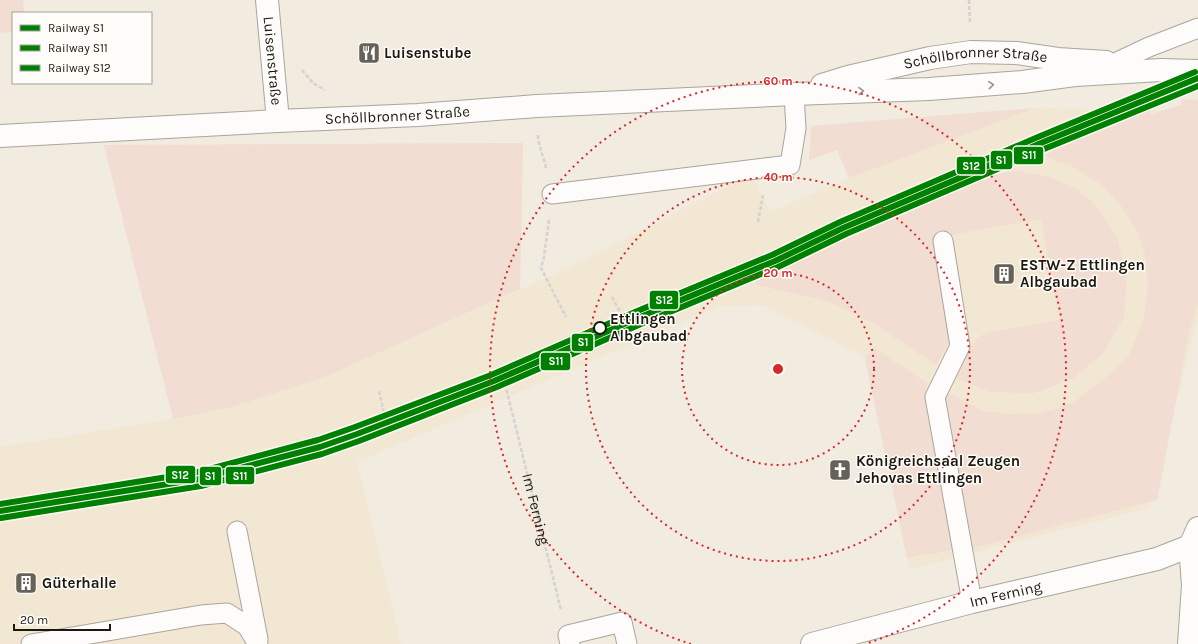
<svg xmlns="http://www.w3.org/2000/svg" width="1198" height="644" viewBox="0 0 1198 644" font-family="Karla,sans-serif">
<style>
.built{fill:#f2e7d2}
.green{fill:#f1ddd2}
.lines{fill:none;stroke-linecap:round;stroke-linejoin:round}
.service-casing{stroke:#aaa59c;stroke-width:21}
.minor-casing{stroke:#aaa59c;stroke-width:24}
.tertiary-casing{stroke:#aaa59c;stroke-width:24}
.secondary-casing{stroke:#aaa59c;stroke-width:24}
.path{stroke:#d5d2cf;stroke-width:2.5;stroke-dasharray:4 2;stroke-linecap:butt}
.service{stroke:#fdfcfa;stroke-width:19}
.minor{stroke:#fdfcfa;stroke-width:22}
.tertiary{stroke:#fdfcfa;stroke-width:22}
.secondary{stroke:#fdfcfa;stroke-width:22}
.rail-1-casing{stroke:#fefcf8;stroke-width:9}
.rail-2-casing{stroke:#fefcf8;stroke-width:9}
.rail-3-casing{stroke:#fefcf8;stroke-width:9}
.rail-1{stroke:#008000;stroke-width:6}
.rail-2{stroke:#008000;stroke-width:6}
.rail-3{stroke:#008000;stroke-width:6}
.oneway{stroke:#989591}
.ring{fill:none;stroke:#d62828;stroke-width:2;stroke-dasharray:2 4}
.stop-dot{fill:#fefcf8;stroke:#1c1810;stroke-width:2}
.labels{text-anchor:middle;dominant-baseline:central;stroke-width:3;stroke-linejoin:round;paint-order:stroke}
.poi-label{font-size:15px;font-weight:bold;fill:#1c1810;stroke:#fefcf8;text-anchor:start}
.street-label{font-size:15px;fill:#1c1810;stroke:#fefcf8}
.stop-label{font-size:15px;font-weight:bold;fill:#1c1810;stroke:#fefcf8;text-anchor:start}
.centre{fill:#d62828;stroke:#fefcf8;stroke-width:2}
.ring-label{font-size:12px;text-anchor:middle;font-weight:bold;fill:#d62828;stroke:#fefcf8;stroke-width:3;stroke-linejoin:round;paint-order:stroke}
.line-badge{stroke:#fefcf8;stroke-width:1.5}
.badge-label{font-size:11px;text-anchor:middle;font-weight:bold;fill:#fff}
</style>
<rect width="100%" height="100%" fill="#f1ebe0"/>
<polygon class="built" points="1035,108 1198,111 1198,317 1149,508 910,569 907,558 865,358 764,305 719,306 357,462 401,644 0,644 0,447 173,419 327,376 553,275 751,175 770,212 849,178"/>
<g class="green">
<polygon points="0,0 23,0 24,13 13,13 13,32 0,33"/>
<polygon points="1182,99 1198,100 1198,303 1189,333 1157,500 973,548 944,396 948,393 983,411 1010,414 1043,413 1074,402 1103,380 1129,355 1144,318 1148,284 1146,258 1138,233 1121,206 1103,186 1072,166 1046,157 1051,148 1147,106 1152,114 1181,105"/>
<polygon points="1035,108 849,178 837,150 809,160 811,126"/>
<polygon points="523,143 520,289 327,376 232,407 173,419 104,145"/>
<polygon points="1019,171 1050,177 1074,187 1095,205 1117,237 1127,276 1124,317 1103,353 1074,378 1035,393 989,392 954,377 977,338 986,333 1059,320 1041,219 934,238 951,339 936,365 873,323 827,301 757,285 755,276 994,174"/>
<polygon points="874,348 927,383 926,390 953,550 907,558 865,358"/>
</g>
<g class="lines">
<g class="service-casing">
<g id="service">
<polyline points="1093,70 1115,63 1149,47 1198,28"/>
<polyline points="552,194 790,165 796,128 794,94"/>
<polyline points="943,241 960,346 935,397 972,602"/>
<polyline points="237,531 258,639"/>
<polyline points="31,644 201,615 227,613 247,626 258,644"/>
<polyline points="570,644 568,635 622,622 627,644"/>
</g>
</g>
<g class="minor-casing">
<g id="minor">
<path id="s2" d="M812 644 972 602 1157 559 1190 546H1198"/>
<polyline points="1189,644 1193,585 1190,546"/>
</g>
</g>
<g class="tertiary-casing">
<g id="tertiary">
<polyline points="0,136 278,121"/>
<polyline points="1190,546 1198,528"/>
</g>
</g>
<g class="secondary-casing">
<g id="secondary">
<path id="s3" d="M267 0 278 121 418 115 537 106 794 94 929 89 1022 82 1075 75 1161 70 1198 71"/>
<path id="s4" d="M822 85 848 77 930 58 971 52 1016 53 1058 59 1106 62"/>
</g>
</g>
<g class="path">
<polyline points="969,0 970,23"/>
<polyline points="302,70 313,83 325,90"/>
<path d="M538 135C538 146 544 157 546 168"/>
<polyline points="549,220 544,257 541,268 566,317"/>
<polyline points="758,222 763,195"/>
<polyline points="612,297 630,331"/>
<path id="s1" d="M505 384 561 610"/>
<polyline points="379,391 388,430"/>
</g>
<use href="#service" class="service"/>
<use href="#minor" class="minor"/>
<use href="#tertiary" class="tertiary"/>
<use href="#secondary" class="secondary"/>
<g class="rail-1-casing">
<polyline id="rail-1" points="0,511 199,479 320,447 357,434 494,381 638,318 775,261 843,228 1041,143 1198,78"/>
</g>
<g class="rail-2-casing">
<polyline id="rail-2" points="1,518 201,486 322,454 359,441 497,387 641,324 778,267 846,234 1044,149 1198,86"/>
</g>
<g class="rail-3-casing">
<polyline id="rail-3" points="0,504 198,472 318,440 355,427 491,375 635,312 772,255 840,222 1038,137 1195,72"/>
</g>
<use href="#rail-1" class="rail-1"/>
<use href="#rail-2" class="rail-2"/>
<use href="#rail-3" class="rail-3"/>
</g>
<defs><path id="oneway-chevron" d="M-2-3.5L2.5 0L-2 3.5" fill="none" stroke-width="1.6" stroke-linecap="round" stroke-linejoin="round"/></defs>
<g class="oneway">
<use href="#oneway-chevron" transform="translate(991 85) rotate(-5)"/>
<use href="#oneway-chevron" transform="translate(861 91) rotate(-2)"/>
</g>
<g class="ring">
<circle cx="778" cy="369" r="96"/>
<circle cx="778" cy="369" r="192"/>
<path d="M691 644A288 288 0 1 1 865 644"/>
</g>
<defs>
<g id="restaurant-square" transform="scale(1.15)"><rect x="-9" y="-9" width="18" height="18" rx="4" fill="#676259" stroke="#fefcf8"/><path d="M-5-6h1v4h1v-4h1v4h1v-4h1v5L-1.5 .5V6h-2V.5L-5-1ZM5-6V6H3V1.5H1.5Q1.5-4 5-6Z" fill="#fff"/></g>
<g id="building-square" transform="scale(1.15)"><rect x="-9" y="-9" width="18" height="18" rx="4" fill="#676259" stroke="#fefcf8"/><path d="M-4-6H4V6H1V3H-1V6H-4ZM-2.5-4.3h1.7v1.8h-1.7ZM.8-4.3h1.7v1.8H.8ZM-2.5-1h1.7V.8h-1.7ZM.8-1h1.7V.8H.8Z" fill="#fff"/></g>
<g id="church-square" transform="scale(1.15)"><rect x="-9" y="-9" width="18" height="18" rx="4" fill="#676259" stroke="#fefcf8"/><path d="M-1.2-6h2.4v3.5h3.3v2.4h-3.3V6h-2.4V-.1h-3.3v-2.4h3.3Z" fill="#fff"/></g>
</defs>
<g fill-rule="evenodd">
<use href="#restaurant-square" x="369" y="53"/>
<use href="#building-square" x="1004" y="274"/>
<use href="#church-square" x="840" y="470"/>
<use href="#building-square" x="26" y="583"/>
</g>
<circle class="stop-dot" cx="600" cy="328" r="6"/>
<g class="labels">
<g class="poi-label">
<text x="384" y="53">Luisenstube</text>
<text x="1020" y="265">ESTW-Z Ettlingen<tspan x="1020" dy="17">Albgaubad</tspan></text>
<text x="856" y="461">Königreichsaal Zeugen<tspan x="856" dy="17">Jehovas Ettlingen</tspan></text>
<text x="42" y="583">Güterhalle</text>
</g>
<g class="street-label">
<text stroke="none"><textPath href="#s3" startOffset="61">Luisenstraße</textPath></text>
<text stroke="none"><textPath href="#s4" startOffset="157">Schöllbronner Straße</textPath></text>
<text stroke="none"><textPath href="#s3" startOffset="241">Schöllbronner Straße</textPath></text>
<text stroke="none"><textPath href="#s1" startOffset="129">Im Ferning</textPath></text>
<text stroke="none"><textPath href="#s2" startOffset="200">Im Ferning</textPath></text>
</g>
<g class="stop-label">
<text x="610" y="319">Ettlingen<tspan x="610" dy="17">Albgaubad</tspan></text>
</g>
</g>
<circle cx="778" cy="369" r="6" class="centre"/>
<g class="ring-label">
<text x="778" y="85">60 m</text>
<text x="778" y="181">40 m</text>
<text x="778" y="277">20 m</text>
</g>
<g class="line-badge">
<rect x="1013" y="146" width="31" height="19" rx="4" fill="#008000"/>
<rect x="990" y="150" width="23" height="20" rx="4" fill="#008000"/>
<rect x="956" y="156" width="30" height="19" rx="4" fill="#008000"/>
<rect x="649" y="290" width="30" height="20" rx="4" fill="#008000"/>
<rect x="571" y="333" width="23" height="19" rx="4" fill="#008000"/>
<rect x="540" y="352" width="31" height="19" rx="4" fill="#008000"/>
<rect x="165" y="465" width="31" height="19" rx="4" fill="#008000"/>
<rect x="225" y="466" width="30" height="19" rx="4" fill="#008000"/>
<rect x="199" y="466" width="23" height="20" rx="4" fill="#008000"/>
</g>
<g class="badge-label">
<text x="1029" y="159">S11</text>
<text x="1001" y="164">S1</text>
<text x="971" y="170">S12</text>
<text x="664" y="304">S12</text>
<text x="583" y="346">S1</text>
<text x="556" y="365">S11</text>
<text x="180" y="479">S12</text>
<text x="240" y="480">S11</text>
<text x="210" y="480">S1</text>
</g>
<rect x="12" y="12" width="140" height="72" fill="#fefcf8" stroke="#a4a19b"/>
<rect x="20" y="25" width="20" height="6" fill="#008000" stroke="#a4a19b"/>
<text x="48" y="32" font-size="12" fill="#1c1810">Railway S1</text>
<rect x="20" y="45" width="20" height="6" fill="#008000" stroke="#a4a19b"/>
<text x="48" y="52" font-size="12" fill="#1c1810">Railway S11</text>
<rect x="20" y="65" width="20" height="6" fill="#008000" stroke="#a4a19b"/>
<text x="48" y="72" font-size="12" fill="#1c1810">Railway S12</text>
<path d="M14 624v6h96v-6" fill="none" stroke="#1c1810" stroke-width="2"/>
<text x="20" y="624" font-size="12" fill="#1c1810" stroke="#fefcf8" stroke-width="3" paint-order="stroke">20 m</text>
</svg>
